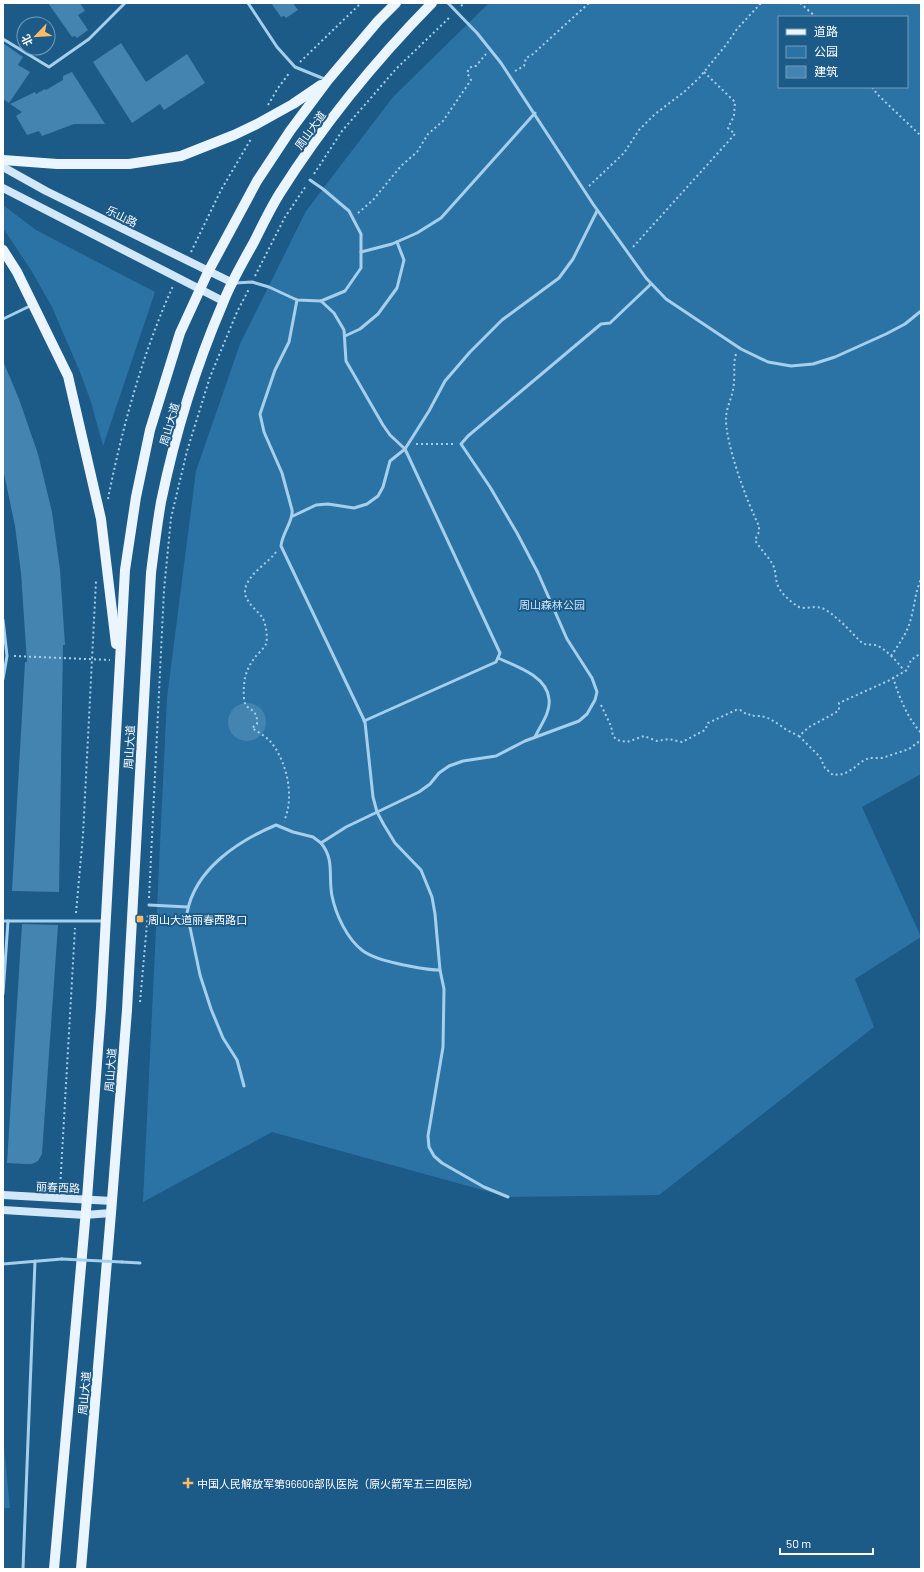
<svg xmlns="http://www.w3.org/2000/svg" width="924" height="1572" viewBox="0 0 924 1572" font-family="Barlow,'Noto Sans SC',sans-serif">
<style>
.green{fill:#2c73a5;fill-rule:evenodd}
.building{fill:#4484b1}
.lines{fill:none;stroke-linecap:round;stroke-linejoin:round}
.path{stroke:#a6cfec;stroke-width:2;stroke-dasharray:2 3;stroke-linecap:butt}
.service{stroke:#a6cfec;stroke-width:3}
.secondary{stroke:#d2e8f9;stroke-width:8}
.primary{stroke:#ebf5ff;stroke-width:10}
.service-bridge{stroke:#a6cfec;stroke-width:3}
.poi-dot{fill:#fcbb64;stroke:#1c5a88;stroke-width:1.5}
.labels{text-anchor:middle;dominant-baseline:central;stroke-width:4;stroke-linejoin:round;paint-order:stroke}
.street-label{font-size:11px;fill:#fff;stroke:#1c5a88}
.park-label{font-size:11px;fill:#cbe6f9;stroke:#1c5a88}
.poi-label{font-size:11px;fill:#fff;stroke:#1c5a88;text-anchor:start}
</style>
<rect width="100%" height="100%" fill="#1c5a88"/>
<g class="green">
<path d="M489 3H921V774L862 807 921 937 855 979 874 1027 659 1195 508 1197 272 1132 143 1202 167 698 196 471 240 344 306 211 393 97ZM779 17H907V87H779Z"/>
<polygon points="3,205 36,230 155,292 103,446 91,402 80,372 52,307 31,270 3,228"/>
<polygon points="3,1437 10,1508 3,1508"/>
</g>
<g class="building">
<polygon points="48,3 80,3 85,11 78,15 88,30 77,38 75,36 72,37"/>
<polygon points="271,3 293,3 298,10 286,18 284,16 281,17"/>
<polygon points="3,43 23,57 18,65 30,72 9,103 3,99"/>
<polygon points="121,43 146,82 187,54 205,83 164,110 160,104 132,123 93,62"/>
<polygon points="72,72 105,124 74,124 42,136 39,131 27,135 16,116 22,112 10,104 35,92 36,94 45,89 46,90 63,80 63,76"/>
<polygon points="3,361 19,399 38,454 52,512 60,570 65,645 63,645 59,892 12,891 25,662 27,662 21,573 15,526 3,469"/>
<circle cx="247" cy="722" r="19"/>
<polygon points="22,924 58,925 42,1154 38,1161 32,1164 24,1164 7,1163"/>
</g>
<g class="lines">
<g class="path">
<polyline points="800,3 816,17"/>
<polyline points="461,6 465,3"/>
<polyline points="300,62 361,3"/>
<polyline points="515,71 524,66 526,58 533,54 589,3"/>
<polyline points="872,87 877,94 921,136"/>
<polyline points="268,105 278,88 290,72"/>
<polyline points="314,174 342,131 396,69 451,16"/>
<polyline points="589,186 624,153 639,130 655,114 684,92 699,78 726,45 737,29 761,3"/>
<path d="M358 213 373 200 401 166 417 152 428 134 443 121 471 80 467 73C469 68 471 66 476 66L486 54"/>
<polyline points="633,247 735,134 728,128 734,116 735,102 704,72"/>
<polyline points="191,252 221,190 251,139"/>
<polyline points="255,276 285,217 306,186"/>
<path d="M736 354C733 363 735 372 734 381 734 394 727 405 726 417 725 443 747 502 759 526V532L755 540C760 549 768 556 773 565 776 571 775 577 777 583 779 592 790 601 797 606 806 611 815 604 824 609 838 617 849 630 860 641 865 646 869 644 875 645 884 647 899 663 904 671"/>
<polyline points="416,444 454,444"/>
<path d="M108 499C122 428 143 352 173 286"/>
<path d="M276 552C267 564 252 571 246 586 241 599 255 608 262 617 266 623 268 637 266 644 264 648 259 653 256 656 245 670 243 681 244 699 245 712 258 706 257 724L252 728C258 732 265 736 270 741 287 761 295 797 284 821"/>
<polyline points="14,656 110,660"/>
<path d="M891 656C899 644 908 632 911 618 915 604 915 593 921 579"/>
<path d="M893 677C899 697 907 717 921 733"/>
<path d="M601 705 611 726 613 736 617 740 627 742 644 736 657 741 669 739 682 742 705 730 708 723 736 710H740L748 715 751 714 754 716C766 715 772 720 781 726 786 730 793 733 799 736L809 727 835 713 839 710V703L890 680 907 670 911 660 921 653"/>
<polyline points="799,736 820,757 825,768 833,775 844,774 854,768 861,762 869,758 882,758 909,749 921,740"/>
<polyline points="149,898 164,590 171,518 187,451 210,377 237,312 249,289"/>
<polyline points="76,913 83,835 96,581"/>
<polyline points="140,1002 148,913"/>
<polyline points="60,1189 75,928"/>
</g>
<g class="service">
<polyline points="248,3 277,47 295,67 327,80"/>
<polyline points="448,3 477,33 501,63 593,204 646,278 666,299 741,349 768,362 791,366 813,364 835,357 886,334 905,324 921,311"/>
<polyline points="3,39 49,67 89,39 125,3"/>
<polyline points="310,180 323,189 349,211 361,234 361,268 345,291 321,301"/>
<polyline points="361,252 392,244 417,233 441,218 535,113"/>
<polyline points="235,283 252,282 269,287 297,300 321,301 334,313 344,330 346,361 383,425 390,435 405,449 429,411 445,381 470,352 502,320 559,278 573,259 597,211"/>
<path d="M297 300 289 342 275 370 260 414 264 432 282 473 292 510C294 520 282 533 281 546L365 722 373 797 377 812 384 825 395 843 421 870 432 897 435 914 440 970 444 989 443 1047 428 1136 429 1147 434 1156 442 1163 484 1187 508 1197"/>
<polyline points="3,319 32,305"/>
<polyline points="345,336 360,329 378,314 397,288 404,260 397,242"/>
<polyline points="293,516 316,505 328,504 354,508 367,504 378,496 383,487 390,461 405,449 500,653 496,662 364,721"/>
<polyline points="3,620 7,656 3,679"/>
<path d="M498 658C516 666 547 676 549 699 551 712 540 726 535 737"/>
<path d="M321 843C335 860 328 876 332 896 336 915 347 939 363 951 375 959 390 962 404 965 415 967 428 970 440 970"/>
<polyline points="149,905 188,907"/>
<polyline points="3,921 103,921"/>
<polyline points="3,994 8,921"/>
<path d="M244 1086 237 1060 223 1038 211 1009 200 975 187 913C195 869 238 841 276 825L293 832 313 837 321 843 346 827 419 792 430 784 439 773 449 766 463 761 496 756 525 741 579 721 587 714 595 700 597 692 592 678 567 639 538 573 517 533 490 487 461 444 468 436 601 324 610 323 651 284"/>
<polyline points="122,1262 140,1263"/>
<polyline points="3,1264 62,1259"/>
<polyline points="23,1569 35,1261"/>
</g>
<g class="secondary">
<polyline points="3,167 46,191 233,283"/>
<polyline points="3,188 223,301"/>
<polyline points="3,1195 112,1201"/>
<polyline points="3,1210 85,1215 111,1213"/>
</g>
<g class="primary">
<polyline points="3,160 57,164 129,164 181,156 234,135 257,124 293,104 321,85"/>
<polyline points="3,250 17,272 68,376 101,519 116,644"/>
<polyline points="54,1569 87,1199 101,1008 125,570 136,497 150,430 180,333 208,272 257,181 290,131 328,80 378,21 396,3"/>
<path d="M81 1569 111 1213 127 1010 151 573C154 549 157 525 161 502 175 434 196 366 223 303 231 282 243 262 254 242 262 226 270 209 280 193 323 125 376 60 432 3"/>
</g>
<polyline class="service-bridge" points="62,1259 122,1262"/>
</g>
<g class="poi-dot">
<rect x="136" y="915" width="8" height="8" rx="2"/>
<path d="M186 1477h4v4h4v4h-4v4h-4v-4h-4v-4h4z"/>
</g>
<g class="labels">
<g class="street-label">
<text transform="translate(310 130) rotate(-54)">周山大道</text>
<text transform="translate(122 216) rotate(26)">乐山路</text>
<text transform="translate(169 424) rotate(-74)">周山大道</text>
<text transform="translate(129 747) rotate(-87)">周山大道</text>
<text transform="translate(110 1070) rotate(-86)">周山大道</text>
<text transform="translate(58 1187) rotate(3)">丽春西路</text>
<text transform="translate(84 1393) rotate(-85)">周山大道</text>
</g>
<g class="park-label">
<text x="552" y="604">周山森林公园</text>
</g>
<g class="poi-label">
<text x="148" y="919">周山大道丽春西路口</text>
<text x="197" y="1483">中国人民解放军第96606部队医院（原火箭军五三四医院）</text>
</g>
</g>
<rect width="924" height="1572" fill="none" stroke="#ffffff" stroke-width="8"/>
<rect x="778" y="16" width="130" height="72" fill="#1c5a88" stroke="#779cb8"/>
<rect x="786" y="29" width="20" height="6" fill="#ebf5ff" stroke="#779cb8"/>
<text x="814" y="36" font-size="12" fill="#ffffff">道路</text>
<rect x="786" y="46" width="20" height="12" fill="#2c73a5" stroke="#779cb8"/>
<text x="814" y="56" font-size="12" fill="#ffffff">公园</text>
<rect x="786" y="66" width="20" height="12" fill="#4484b1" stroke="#779cb8"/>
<text x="814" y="76" font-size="12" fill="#ffffff">建筑</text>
<g transform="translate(36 36) rotate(245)"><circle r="19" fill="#1c5a88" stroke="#779cb8"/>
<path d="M0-3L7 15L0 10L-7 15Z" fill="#fcbb64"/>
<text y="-6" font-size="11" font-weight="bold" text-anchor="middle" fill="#ffffff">北</text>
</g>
<path d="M780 1548v6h93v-6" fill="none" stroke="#ffffff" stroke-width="2"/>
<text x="786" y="1548" font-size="12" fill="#ffffff" stroke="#1c5a88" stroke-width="3" paint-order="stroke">50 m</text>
</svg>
